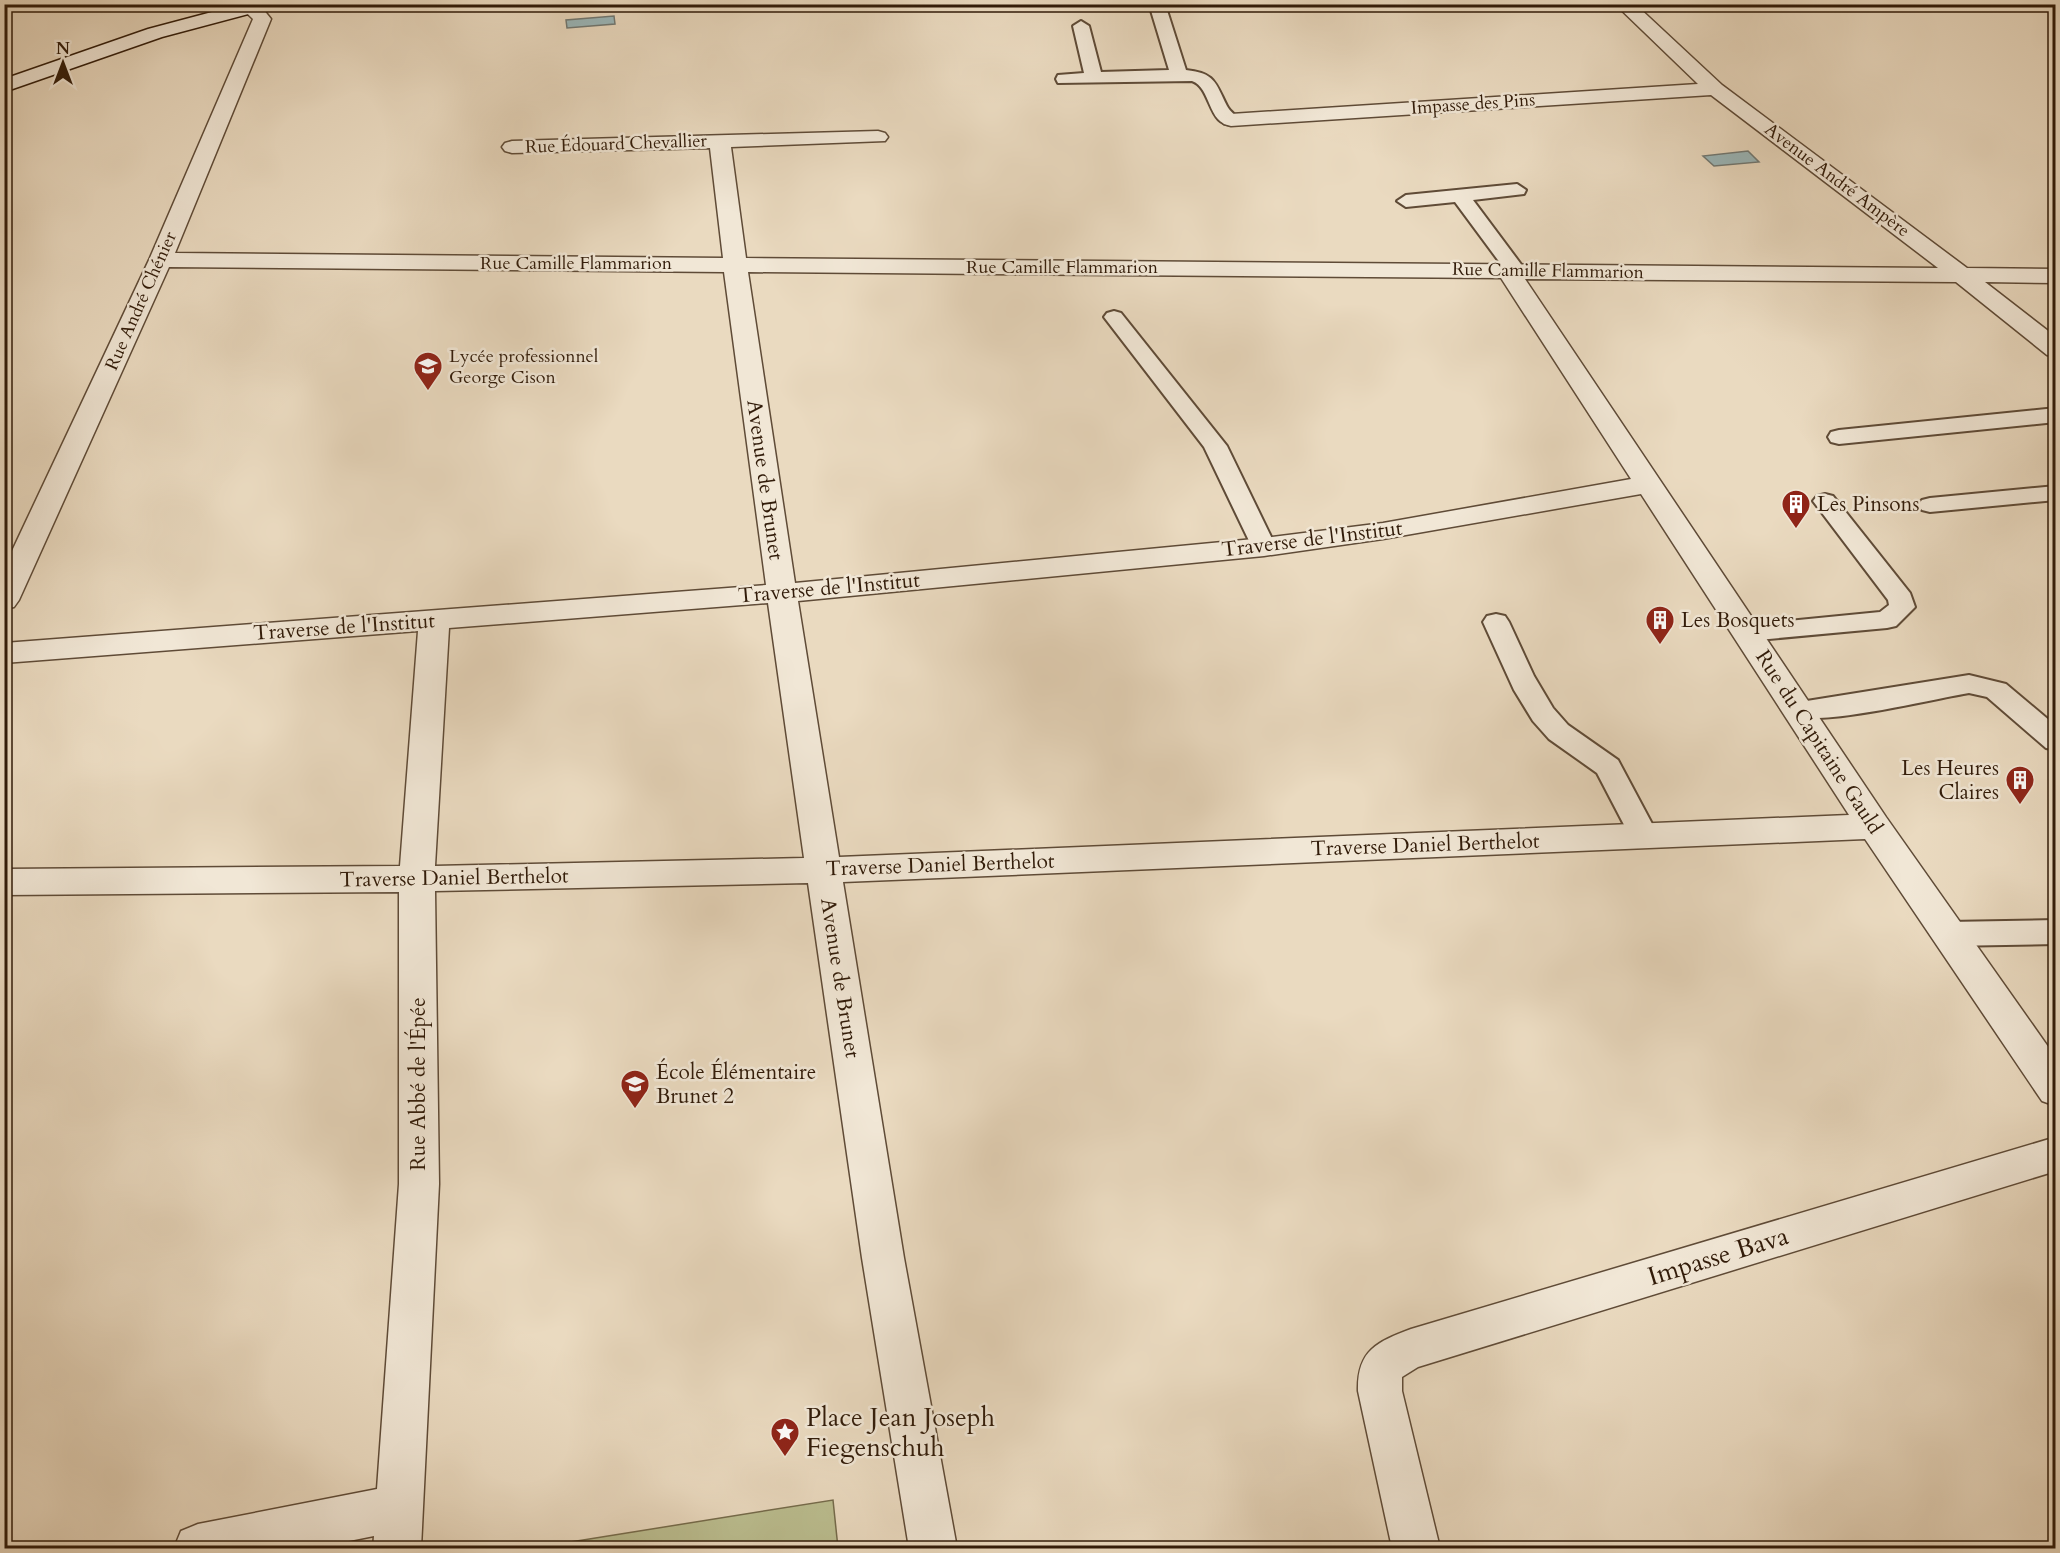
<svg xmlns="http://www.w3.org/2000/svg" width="2060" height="1553" viewBox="0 0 2060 1553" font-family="Cardo,serif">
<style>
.green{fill:#bbbe90;stroke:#766c4c;stroke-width:1.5}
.water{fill:#9bb8bb;stroke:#717974;stroke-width:1.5}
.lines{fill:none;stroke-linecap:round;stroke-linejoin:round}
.lane-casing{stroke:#5f4b37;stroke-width:4}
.street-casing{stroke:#5f4b37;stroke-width:3}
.secondary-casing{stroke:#311b09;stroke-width:3}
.lane{fill:#f1e7d6;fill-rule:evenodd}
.street{fill:#f1e7d6;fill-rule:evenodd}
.secondary{fill:#f1e7d6;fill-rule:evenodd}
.labels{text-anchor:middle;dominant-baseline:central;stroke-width:5;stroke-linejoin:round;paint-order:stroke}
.far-street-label{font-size:18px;fill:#311b09;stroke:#f1e7d6}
.far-poi-label{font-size:18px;fill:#311b09;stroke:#f1e7d6;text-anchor:start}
.street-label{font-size:21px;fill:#311b09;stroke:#f1e7d6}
.poi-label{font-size:21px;fill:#311b09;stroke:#f1e7d6;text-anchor:start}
.near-street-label{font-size:26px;fill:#311b09;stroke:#f1e7d6}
.near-poi-label{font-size:26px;fill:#311b09;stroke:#f1e7d6;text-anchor:start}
</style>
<rect width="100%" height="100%" fill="#eadac0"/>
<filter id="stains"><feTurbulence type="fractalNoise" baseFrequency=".00333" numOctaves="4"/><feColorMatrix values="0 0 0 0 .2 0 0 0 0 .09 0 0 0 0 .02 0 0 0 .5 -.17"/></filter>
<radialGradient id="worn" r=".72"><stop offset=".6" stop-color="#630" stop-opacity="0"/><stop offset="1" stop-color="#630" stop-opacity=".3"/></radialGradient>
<polygon class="green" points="833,1500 838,1548 533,1548"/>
<g class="water">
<polygon points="614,16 615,24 567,28 566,20"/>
<polygon points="1748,151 1759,162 1714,166 1703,156"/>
</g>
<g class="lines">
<g class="lane-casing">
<g id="lane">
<path d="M1149 4H1165L1186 70C1215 73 1215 82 1227 106 1230 112 1236 115 1240 120L1237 124C1207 131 1213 88 1192 81L1058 83 1056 79 1058 75 1084 73 1073 26 1081 21 1089 26 1101 72 1169 70Z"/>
<polygon points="1517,184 1526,190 1524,194 1473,200 1526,271 1523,275 1509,275 1455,202 1406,207 1397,201 1406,195"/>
<polygon points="1114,311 1121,313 1227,446 1276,547 1273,552 1264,554 1255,552 1252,547 1204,447 1104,317 1107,313"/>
<polygon points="2056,408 2056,422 1839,444 1831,442 1828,437 1831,432 1839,430"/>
<polygon points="2056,486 2056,500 1930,512 1922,510 1918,505 1922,500 1930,498"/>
<polygon points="1825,494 1833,496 1910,593 1915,607 1896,626 1887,628 1747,641 1738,639 1734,633 1738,627 1747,625 1880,612 1889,605 1888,600 1813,501 1817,496"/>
<polygon points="1496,614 1505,616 1509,622 1534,676 1553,708 1568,725 1618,760 1658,835 1653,842 1643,846 1633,842 1597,773 1549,739 1533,721 1514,690 1483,622 1487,616"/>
<path d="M1969 675 2006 684 2056 726V750L2046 748 1987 697 1969 693C1928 700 1824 726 1788 716L1784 710 1788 704Z"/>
<polygon points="2056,920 2056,944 1948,946 1937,942 1932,934 1937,926 1948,922"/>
</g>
</g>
<g class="street-casing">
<g id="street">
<path d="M237 4H259L271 19 175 253 723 258 710 148 512 153 505 151 502 147 505 143 512 141 878 131 885 133 888 137 885 141 731 147 746 258 1938 268 1711 95 1231 126 1224 124 1221 120 1224 116 1231 114 1698 84 1615 4H1635L1722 85 1967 268 2056 269V283L1985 282 2056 337V357L2047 355 1956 282 1525 279 1886 817 2056 1058V1106L2042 1101 1865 839 843 882 904 1258 957 1548H909L862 1258 808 883 435 891 439 1184 421 1548H373L374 1536 314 1548H174L181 1531 198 1524 377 1489 399 1184V892L4 895V869L400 866 418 631 4 663V643L766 585 724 272 169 267 19 600 14 607 4 609V568L149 260 253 19ZM748 272 1501 278 1631 479 1383 523 1264 538 795 583ZM1641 494 1849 815 839 857 798 601 1264 556 1383 539ZM768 603 804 858 435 866 449 628Z"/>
<path d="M2056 1137V1171L1418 1367 1402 1377V1391L1440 1548H1392L1358 1391C1357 1350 1377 1342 1411 1329Z"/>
</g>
</g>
<g class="secondary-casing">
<polygon id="secondary" points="242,4 274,4 271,8 162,37 4,92 4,79 148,29"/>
</g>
<use href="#lane" class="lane"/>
<use href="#street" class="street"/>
<use href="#secondary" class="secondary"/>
</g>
<defs>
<g id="school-pin" transform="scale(1.5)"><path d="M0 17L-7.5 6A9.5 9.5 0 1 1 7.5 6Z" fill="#8f2418" stroke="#f1e7d6"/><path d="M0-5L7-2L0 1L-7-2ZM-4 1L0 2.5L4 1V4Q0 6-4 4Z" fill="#fff"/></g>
<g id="building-pin" transform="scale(1.5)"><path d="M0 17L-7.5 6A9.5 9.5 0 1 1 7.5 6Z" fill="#8f2418" stroke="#f1e7d6"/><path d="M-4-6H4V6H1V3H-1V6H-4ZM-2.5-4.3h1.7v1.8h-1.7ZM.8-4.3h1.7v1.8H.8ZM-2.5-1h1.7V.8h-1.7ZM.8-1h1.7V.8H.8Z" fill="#fff"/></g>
<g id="sight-pin" transform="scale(1.5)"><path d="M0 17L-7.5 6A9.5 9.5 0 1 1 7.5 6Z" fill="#8f2418" stroke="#f1e7d6"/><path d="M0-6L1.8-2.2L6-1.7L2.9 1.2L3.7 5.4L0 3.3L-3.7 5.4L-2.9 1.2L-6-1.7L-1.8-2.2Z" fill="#fff"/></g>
</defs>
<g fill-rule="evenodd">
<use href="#school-pin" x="428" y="366"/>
<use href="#building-pin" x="1796" y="504"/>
<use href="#building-pin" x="1660" y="620"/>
<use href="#building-pin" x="2020" y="780"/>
<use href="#school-pin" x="635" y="1084"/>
<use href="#sight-pin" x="785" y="1432"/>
</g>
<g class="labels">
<g class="far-street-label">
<text transform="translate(1473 104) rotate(-4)">Impasse des Pins</text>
<text transform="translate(616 144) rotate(-2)">Rue Édouard Chevallier</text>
<text transform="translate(1837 180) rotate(37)">Avenue André Ampère</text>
<text x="576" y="263">Rue Camille Flammarion</text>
<text x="1062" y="267">Rue Camille Flammarion</text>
<text transform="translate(1548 271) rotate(1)">Rue Camille Flammarion</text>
<text transform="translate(141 301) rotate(-66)">Rue André Chénier</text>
</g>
<g class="far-poi-label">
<text x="449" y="356">Lycée professionnel<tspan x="449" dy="21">George Cison</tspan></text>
</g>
<g class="street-label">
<text transform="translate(765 480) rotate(82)">Avenue de Brunet</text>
<text transform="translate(1312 539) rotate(-7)">Traverse de l'Institut</text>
<text transform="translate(829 588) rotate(-5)">Traverse de l'Institut</text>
<text transform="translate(344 627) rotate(-4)">Traverse de l'Institut</text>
<text transform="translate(1819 742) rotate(57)">Rue du Capitaine Gauld</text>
<text transform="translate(1425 845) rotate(-2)">Traverse Daniel Berthelot</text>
<text transform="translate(940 865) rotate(-2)">Traverse Daniel Berthelot</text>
<text transform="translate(454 878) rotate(-1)">Traverse Daniel Berthelot</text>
<text transform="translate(840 978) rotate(81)">Avenue de Brunet</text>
<text transform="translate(418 1084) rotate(-90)">Rue Abbé de l'Épée</text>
</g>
<g class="poi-label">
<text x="1817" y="504">Les Pinsons</text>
<text x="1681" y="620">Les Bosquets</text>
<text x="1999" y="768" text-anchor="end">Les Heures<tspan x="1999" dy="24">Claires</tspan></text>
<text x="656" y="1072">École Élémentaire<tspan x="656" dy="24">Brunet 2</tspan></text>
</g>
<g class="near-street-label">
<text transform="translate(1718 1256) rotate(-17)">Impasse Bava</text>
</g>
<g class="near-poi-label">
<text x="806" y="1417">Place Jean Joseph<tspan x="806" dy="30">Fiegenschuh</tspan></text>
</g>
</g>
<rect width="2060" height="1553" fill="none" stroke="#eadac0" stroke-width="24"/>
<rect x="6" y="6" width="2048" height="1541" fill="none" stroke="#311b09" stroke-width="3"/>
<rect x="12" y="12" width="2036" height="1529" fill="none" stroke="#311b09" stroke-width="1.5"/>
<g transform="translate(63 63)" stroke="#f1e7d6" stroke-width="4.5" paint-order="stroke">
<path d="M0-4.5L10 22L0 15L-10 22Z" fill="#311b09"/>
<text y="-9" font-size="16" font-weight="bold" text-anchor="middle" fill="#311b09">N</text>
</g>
<rect width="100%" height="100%" filter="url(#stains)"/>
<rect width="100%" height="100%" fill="url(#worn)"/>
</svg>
